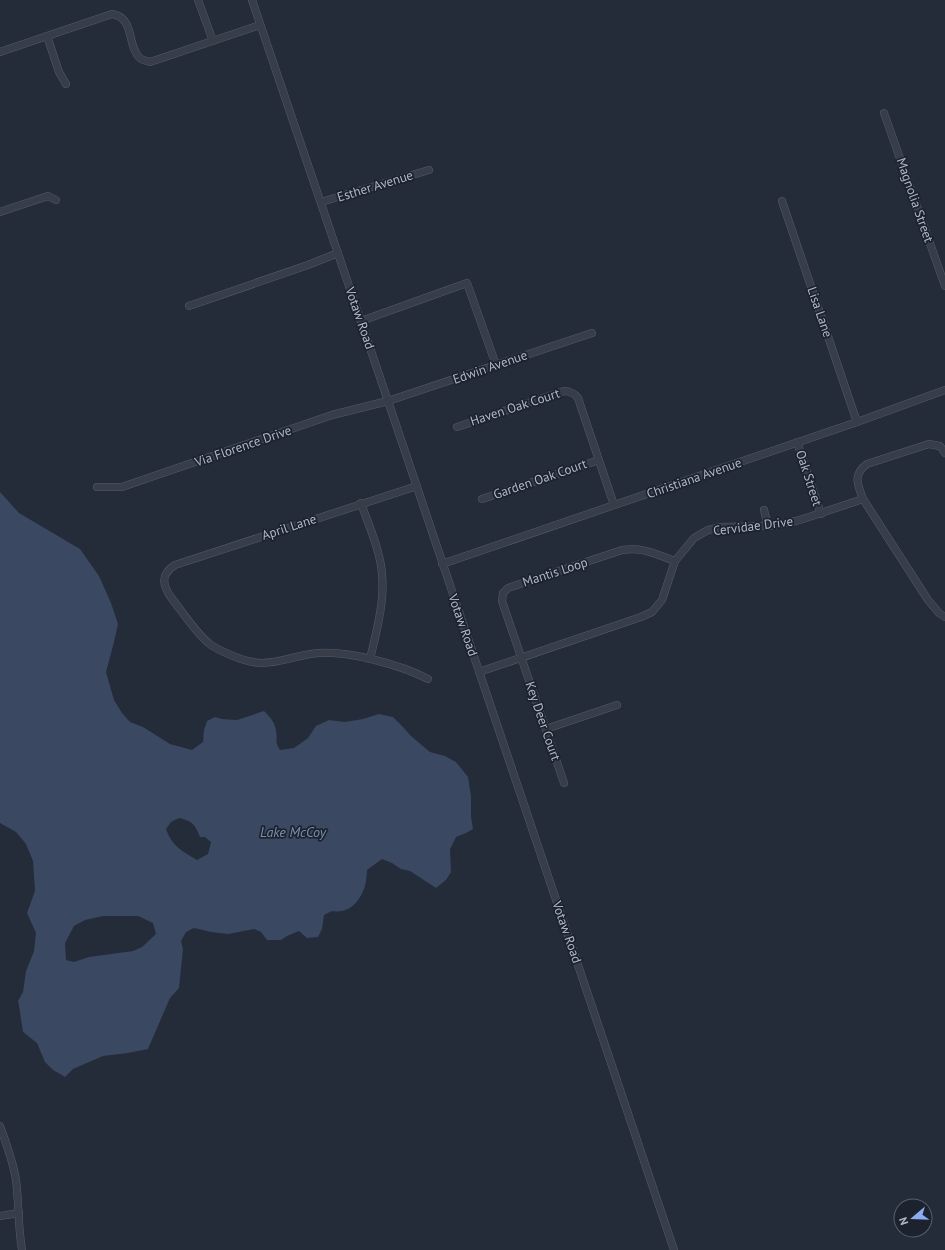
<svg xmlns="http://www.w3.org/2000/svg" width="945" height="1250" viewBox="0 0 945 1250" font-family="'PT Sans',sans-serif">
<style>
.water{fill:#3a4861;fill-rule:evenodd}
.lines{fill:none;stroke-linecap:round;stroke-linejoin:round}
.minor-casing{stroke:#555b68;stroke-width:8}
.minor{stroke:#373e4a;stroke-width:7}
.labels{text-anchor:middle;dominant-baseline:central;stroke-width:3.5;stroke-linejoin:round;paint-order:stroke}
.street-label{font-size:13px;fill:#b2b8c6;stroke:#1c232f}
.water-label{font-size:14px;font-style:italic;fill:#7c8dab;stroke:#1c232f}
</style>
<rect width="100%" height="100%" fill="#242b39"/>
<path class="water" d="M0 492 19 513 80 549 99 576 111 603 118 624 113 646 106 672 114 700 122 713 130 722 143 727 170 744 192 750 203 742 204 730 207 721 215 717 222 719 237 720 264 711C270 717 275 722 276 731 278 740 274 740 280 750L294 748 308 738 316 726 329 720 345 722 363 719 379 714 393 717 403 727 411 736 430 752 445 756 456 762 468 777 471 796V817L473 829 466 833 456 837 450 849 451 872 446 880 436 888 410 871 401 869 392 863 382 859 367 870C367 875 366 881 365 886 360 902 349 914 332 911L324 915 322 929 318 937 307 938 299 931 287 936 281 940H267L261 932 254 929 228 934 211 932 194 928 186 932 181 941 183 949 179 988 170 998 148 1049 128 1053 103 1056 73 1069 65 1077 53 1070 45 1062 37 1043 23 1032 19 1006 18 1001 23 992 26 971 34 951 36 933 27 913 35 891 33 861 26 844 16 832 0 823ZM179 818C192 821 195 824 200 837H205L211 842 208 854 197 860C182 851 172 846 166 829L171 822ZM103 916H138L153 923 156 934 142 947 133 951 89 957 74 962 66 960 65 943 74 926 85 920Z"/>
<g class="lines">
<g class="minor-casing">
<g id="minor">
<polyline points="198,0 213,41"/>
<polyline points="252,0 388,401 674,1250"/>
<polyline points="47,36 59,72 66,84"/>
<path d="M0 52 112 14C136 18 126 47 141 59 143 60 147 61 150 62L260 25"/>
<polyline points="884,113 945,286"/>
<polyline points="782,201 857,422"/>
<polyline points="321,202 429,170"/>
<polyline points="0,212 48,196 56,200"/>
<polyline points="189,306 308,265 338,253"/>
<polyline points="361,321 467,283 496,365"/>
<path d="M457 427 564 391C570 391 574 393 578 398L614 505"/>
<polyline points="797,442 821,514"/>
<path d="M945 453 940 446 929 444 867 464C852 475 858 485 863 499L928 600 939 613 945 617"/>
<path d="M417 486 175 565C159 575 163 587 173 600 183 613 198 636 211 645 220 651 230 655 241 659 247 661 255 663 262 663 281 663 300 654 319 653 350 651 401 665 428 679"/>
<polyline points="97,487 122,487 332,415 388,401 592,333"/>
<polyline points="482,499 599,460"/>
<path d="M361 503C367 521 375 538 379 556 388 591 378 625 370 659"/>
<polyline points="764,510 768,526"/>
<polyline points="442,564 857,422 945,390"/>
<polyline points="479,672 641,617 652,612 662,600 675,561 694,538 708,530 721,527 768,526 796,521 806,518 863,499"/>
<polyline points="546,729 617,705"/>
<path d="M564 783 502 601 503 593 508 588 622 550C644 547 655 554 675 561"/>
<path d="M0 1126C6 1143 13 1161 16 1180 19 1203 18 1227 22 1250"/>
<polyline points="0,1216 19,1213"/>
</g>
</g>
<use href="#minor" class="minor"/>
</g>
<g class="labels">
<g class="street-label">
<text transform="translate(375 186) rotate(-17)">Esther Avenue</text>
<text transform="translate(915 200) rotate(71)">Magnolia Street</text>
<text transform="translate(820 312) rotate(71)">Lisa Lane</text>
<text transform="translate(360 318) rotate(71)">Votaw Road</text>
<text transform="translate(490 367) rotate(-19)">Edwin Avenue</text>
<text transform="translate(515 407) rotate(-18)">Haven Oak Court</text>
<text transform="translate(243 446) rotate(-19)">Via Florence Drive</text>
<text transform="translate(694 478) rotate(-19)">Christiana Avenue</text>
<text transform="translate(809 478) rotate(72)">Oak Street</text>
<text transform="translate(540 479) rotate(-19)">Garden Oak Court</text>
<text transform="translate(753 526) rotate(-7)">Cervidae Drive</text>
<text transform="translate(289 527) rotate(-18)">April Lane</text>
<text transform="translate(555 572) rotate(-18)">Mantis Loop</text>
<text transform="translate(463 625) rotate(71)">Votaw Road</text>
<text transform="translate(543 721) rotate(71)">Key Deer Court</text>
<text transform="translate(567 932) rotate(71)">Votaw Road</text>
</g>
<g class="water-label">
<text x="293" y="832">Lake McCoy</text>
</g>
</g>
<g transform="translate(913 1218) rotate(251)"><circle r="19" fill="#1c232f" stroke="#585f6b"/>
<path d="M0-3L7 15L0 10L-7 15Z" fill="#8cacf1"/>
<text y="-6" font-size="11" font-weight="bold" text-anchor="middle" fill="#b2b8c6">N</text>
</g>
</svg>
